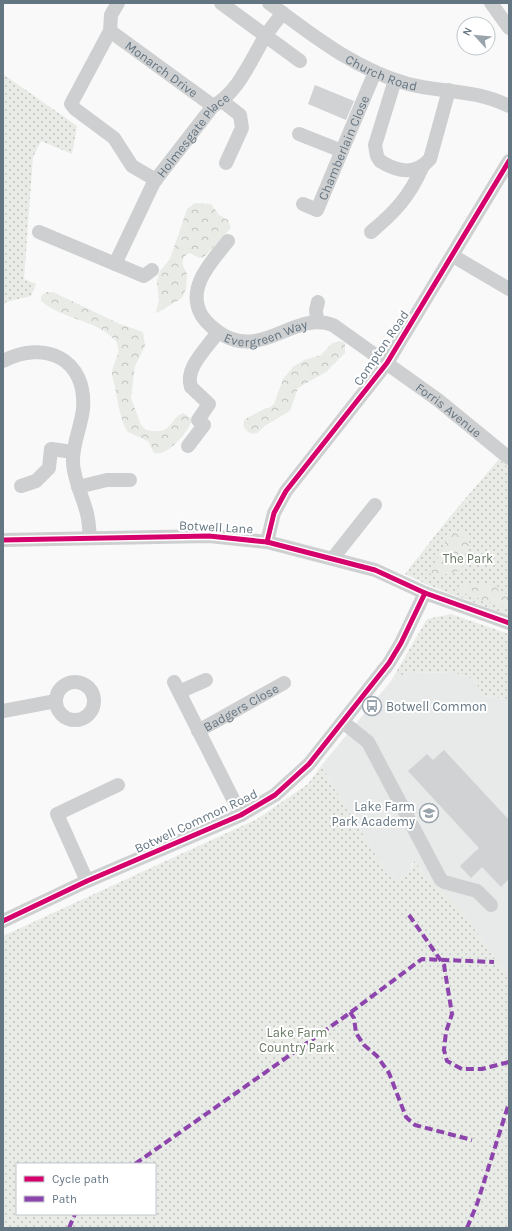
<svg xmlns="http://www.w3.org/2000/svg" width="512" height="1231" viewBox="0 0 512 1231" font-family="Karla,sans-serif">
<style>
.built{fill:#e8e9e9}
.grass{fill:url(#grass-dots);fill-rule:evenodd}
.forest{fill:url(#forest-crowns)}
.building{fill:#d0d2d3}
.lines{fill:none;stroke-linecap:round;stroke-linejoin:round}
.minor{stroke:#cecfd0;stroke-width:14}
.quiet{stroke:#8e44ad;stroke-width:4;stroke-dasharray:8 4;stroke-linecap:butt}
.cycleway-casing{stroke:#fff;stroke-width:8}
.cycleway{stroke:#d6006c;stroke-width:5}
.labels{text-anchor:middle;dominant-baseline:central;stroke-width:4;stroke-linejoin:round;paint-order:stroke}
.street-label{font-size:13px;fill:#657683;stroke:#fff}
.park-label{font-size:13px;fill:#687a64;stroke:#fff}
.poi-label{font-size:13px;fill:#657683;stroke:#fff;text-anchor:start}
</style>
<defs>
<pattern id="grass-dots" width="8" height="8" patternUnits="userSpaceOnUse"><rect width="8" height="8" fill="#e8ebe6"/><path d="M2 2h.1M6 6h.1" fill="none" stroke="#c0c3c0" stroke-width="1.8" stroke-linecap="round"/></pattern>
<pattern id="forest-crowns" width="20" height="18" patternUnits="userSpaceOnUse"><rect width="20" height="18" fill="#e8ebe6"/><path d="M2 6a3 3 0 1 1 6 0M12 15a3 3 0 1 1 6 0" fill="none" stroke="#c0c3c0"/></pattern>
</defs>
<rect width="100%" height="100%" fill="#f9f9f9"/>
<polygon class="built" points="408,672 455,673 474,679 483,696 509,699 509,979 461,910 431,880 425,878 415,860 412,864 409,872 404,878 395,879 387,874 321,766 391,681"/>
<g class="grass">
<polygon points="3,74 77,126 72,154 41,141 33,157 24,279 36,284 31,296 6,302 3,306"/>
<polygon points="499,459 509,468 509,616 428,585 405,574 448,519"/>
<polygon points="451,614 509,634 509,699 483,696 474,679 455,673 408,672 391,681 427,619"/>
<path d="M321 766 387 874 395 879 404 878 409 872 415 860 425 878 431 880 461 910 509 979V1228H3V936L257 819 308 784ZM17 1164H155V1214H17Z"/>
</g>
<g class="forest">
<path d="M195 203 211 204 219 215 228 220 231 228 204 257 199 258 190 253 186 255C179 263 184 266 187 274L186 289 182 298 157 313 156 312 159 301 157 281 160 271 170 259 187 209Z"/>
<path d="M46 292H53L120 324 143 332 145 346 135 366 131 398 141 425 146 430C174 436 168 419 183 413L192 419C190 430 167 458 154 453L148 441 128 432C119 420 117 391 112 375 112 360 123 356 116 341 96 319 63 320 41 301V296Z"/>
<path d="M340 341 345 343V353L326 372 298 388 290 411 266 425 257 433 252 434C246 431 241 427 245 419L266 408H269L274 404 283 379 294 366 304 360 321 355 332 343Z"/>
<polygon points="459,530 467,533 469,546 465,554 466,562 458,571 439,576 428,573 437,560 448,538"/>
<polygon points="489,583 502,592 509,595 509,609 466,594 459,589 461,584"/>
</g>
<g class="building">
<polygon points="315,85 354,101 346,120 308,104"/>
<polygon points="444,750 509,820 509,879 501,887 482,867 471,878 460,866 479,848 408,771 427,754 433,760"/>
</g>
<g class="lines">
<g class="minor">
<polyline points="118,3 111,15 110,31 71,104 75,109 114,138 132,166 156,180"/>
<polyline points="221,3 300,61"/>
<path id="s1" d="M269 3C312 35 356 70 408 84 444 93 474 89 509 106"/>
<polyline points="491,3 509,28"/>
<path id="s2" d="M110 31 213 106"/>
<path d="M395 80 375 145 377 156 380 161C398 172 415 176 430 159L449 90"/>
<polyline points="222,101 240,115 242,128 226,163"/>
<polyline points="299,134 342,151"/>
<path id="s3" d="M303 204 317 210 375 72"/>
<polyline points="39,232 144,276 152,270"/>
<path d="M371 232C395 212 409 197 422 168"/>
<path id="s4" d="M228 241C212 261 185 288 202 316 208 325 216 331 225 336 265 357 295 311 333 325L438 400 509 458"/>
<polyline points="453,256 509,289"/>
<path id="s5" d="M115 264 154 182 213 106C239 92 251 59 266 35 271 28 277 20 283 13"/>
<polyline points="317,322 316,310 318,302"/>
<path d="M3 361C45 339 87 359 83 409 81 428 72 444 73 463 74 480 82 495 86 510 89 519 89 528 90 538"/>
<path d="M188 446 204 425 198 420 209 404 191 387C184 368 208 347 218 332"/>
<polyline points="21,486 36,481 49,468 51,449 73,452"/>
<polyline points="78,487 107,480 130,480"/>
<polyline points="3,540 209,536 267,542 375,570 425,593 509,623"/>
<polyline points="267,542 274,513 286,491 387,363 509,161"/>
<polyline points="333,558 375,505"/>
<polyline points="174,682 241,815"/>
<circle cx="75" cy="701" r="19"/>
<polyline points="179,692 206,680"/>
<polyline points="3,711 56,701"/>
<polyline points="343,722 368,742 441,880 444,882 477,891 491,905"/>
<path id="s6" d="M198 731 284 683"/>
<polyline points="87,881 57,814 118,785"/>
<polyline points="3,921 87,881 241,815 275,795 309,764 389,663 401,643 425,593"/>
</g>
<g class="quiet">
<polyline points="409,915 444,965 452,1014 446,1032 444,1050 447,1061 462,1069 482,1069 509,1062"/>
<polyline points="350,1012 354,1018 356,1033 364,1045 377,1056 389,1073 406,1117 415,1125 472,1140"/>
<polyline points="135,1164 347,1015 422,959 494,962"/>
<polyline points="69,1228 75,1214"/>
<polyline points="467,1228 477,1204 509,1103"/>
</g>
<g class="cycleway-casing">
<g id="cycleway">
<polyline points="3,540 209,536 267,542 375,570 425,593 509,623"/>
<polyline points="267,542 274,513 286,491 387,363 509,161"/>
<polyline points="3,921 87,881 241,815 275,795 309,764 389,663 401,643 425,593"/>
</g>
</g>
<use href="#cycleway" class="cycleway"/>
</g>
<defs>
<g id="bus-ring" transform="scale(1)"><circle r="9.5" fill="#fff" stroke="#99a4ac" stroke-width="1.5"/><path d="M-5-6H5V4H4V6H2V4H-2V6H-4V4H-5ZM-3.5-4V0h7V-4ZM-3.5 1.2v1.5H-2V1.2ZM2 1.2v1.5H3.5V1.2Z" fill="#99a4ac"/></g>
<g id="school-ring" transform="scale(1)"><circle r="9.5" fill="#fff" stroke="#99a4ac" stroke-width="1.5"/><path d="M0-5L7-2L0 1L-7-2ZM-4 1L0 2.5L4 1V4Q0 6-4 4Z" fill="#99a4ac"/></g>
</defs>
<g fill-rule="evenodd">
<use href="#bus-ring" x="372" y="706"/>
<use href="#school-ring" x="429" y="813"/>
</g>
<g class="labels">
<g class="street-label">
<text stroke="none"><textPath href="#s2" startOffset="64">Monarch Drive</textPath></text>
<text stroke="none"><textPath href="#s1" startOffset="133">Church Road</textPath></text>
<text stroke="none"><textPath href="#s5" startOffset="152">Holmesgate Place</textPath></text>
<text stroke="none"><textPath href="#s3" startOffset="83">Chamberlain Close</textPath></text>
<text stroke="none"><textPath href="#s4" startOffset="159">Evergreen Way</textPath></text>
<text transform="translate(381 348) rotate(-56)">Compton Road</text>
<text stroke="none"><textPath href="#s4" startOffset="372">Forris Avenue</textPath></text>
<text transform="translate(216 527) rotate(3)">Botwell Lane</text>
<text stroke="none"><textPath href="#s6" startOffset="49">Badgers Close</textPath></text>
<text transform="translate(196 821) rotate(-25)">Botwell Common Road</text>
</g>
<g class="park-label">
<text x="468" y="558">The Park</text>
<text x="297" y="1032">Lake Farm<tspan x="297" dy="15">Country Park</tspan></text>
</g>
<g class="poi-label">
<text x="386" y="706">Botwell Common</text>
<text x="415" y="806" text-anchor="end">Lake Farm<tspan x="415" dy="15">Park Academy</tspan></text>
</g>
</g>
<rect width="512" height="1231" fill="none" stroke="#657683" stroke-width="8"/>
<rect x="16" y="1163" width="140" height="52" fill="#ffffff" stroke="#c1c8cd"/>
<rect x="24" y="1176" width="20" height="6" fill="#d6006c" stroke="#c1c8cd"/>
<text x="52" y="1183" font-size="12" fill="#657683">Cycle path</text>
<rect x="24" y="1196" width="20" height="6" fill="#8e44ad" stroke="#c1c8cd"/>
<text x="52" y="1203" font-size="12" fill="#657683">Path</text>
<g transform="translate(476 36) rotate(297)"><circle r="19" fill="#ffffff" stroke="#c1c8cd"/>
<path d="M0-3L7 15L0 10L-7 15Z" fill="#99a4ac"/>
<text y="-6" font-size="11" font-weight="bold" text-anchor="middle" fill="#657683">N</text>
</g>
</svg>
